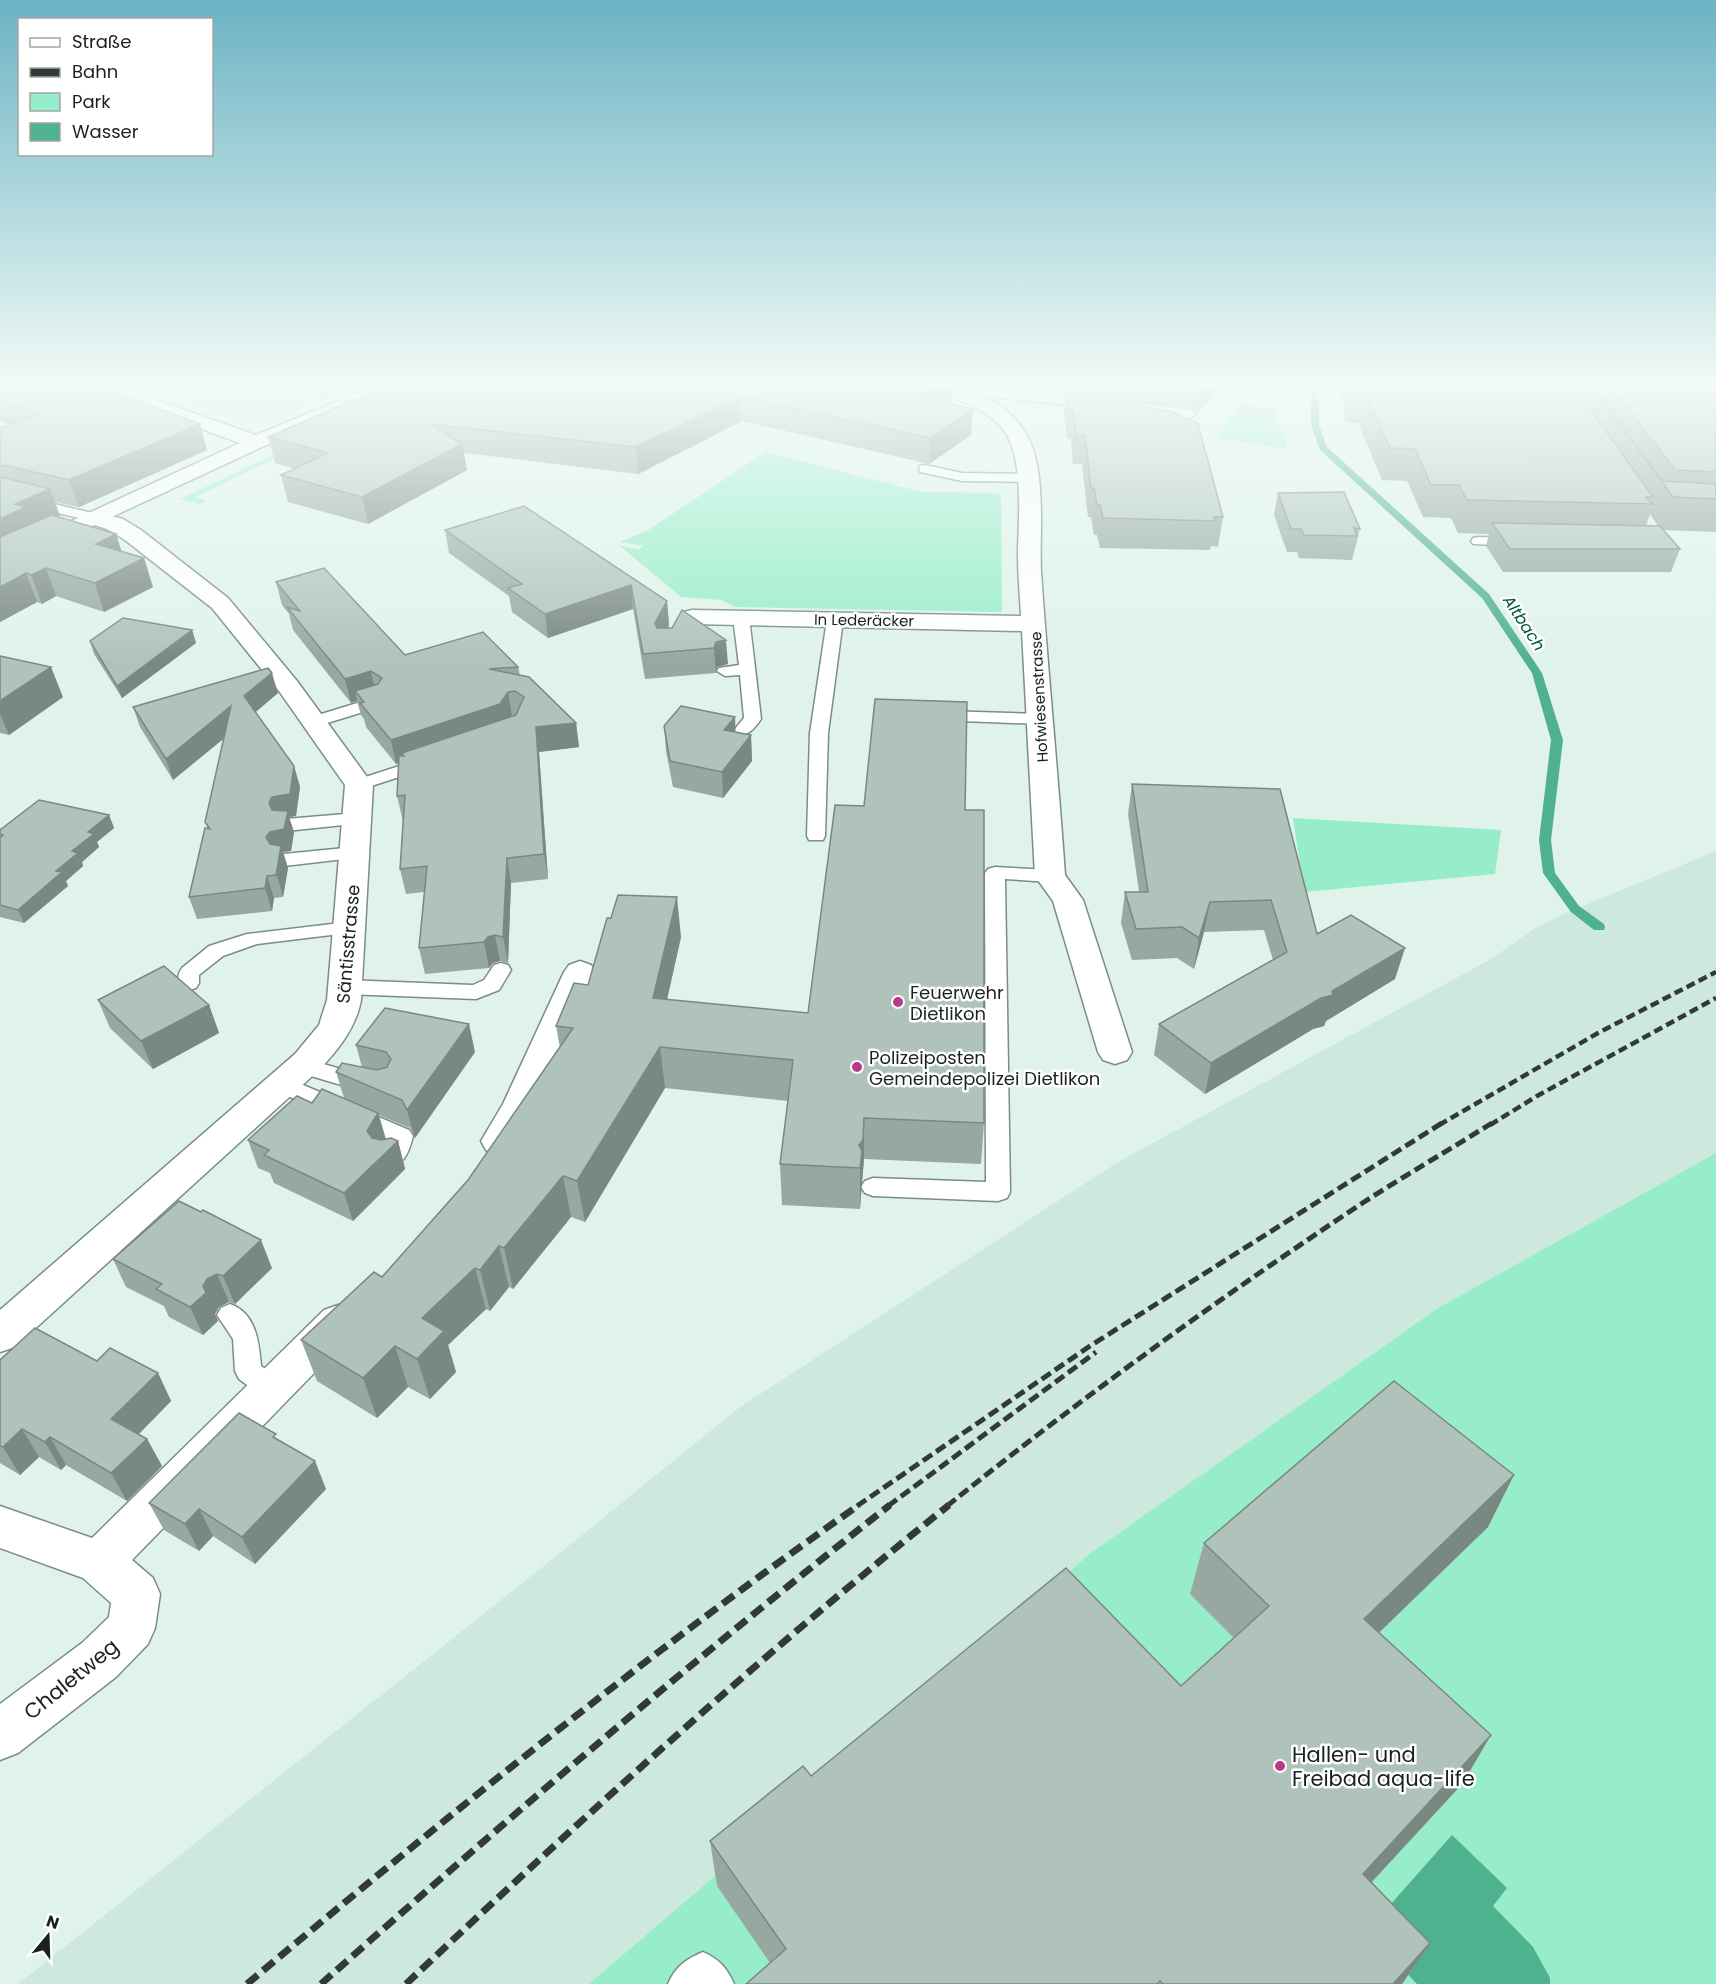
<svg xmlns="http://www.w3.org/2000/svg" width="1716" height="1984" viewBox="0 0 1716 1984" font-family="Poppins,sans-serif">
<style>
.built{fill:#cde9dd}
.green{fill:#97edcb}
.water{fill:#4fb18e}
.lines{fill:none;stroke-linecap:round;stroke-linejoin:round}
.stream{fill:#4fb18e;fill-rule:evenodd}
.lane-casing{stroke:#7b8d85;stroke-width:3}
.street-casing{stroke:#7b8d85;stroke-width:3}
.secondary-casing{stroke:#7b8d85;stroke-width:3}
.lane{fill:#fff;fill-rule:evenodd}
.street{fill:#fff;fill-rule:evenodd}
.secondary{fill:#fff;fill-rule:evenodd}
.rail-far2{stroke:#323a37;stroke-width:4.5;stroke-dasharray:9 4.5;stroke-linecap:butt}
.rail-far1{stroke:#323a37;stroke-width:5;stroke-dasharray:11 5;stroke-linecap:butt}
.rail{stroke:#323a37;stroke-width:7;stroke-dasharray:14 7;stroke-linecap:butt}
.wall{fill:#96a8a0;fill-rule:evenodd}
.shaded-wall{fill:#7a8882}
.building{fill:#afc3ba;stroke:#7a8882;stroke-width:1.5}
.poi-dot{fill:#b93a87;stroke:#fff;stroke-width:2}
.labels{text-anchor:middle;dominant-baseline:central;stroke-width:5;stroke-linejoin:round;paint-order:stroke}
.far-street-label{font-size:15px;fill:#1a211e;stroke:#fff}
.far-water-label{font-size:16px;font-style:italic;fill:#00553e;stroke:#fff}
.street-label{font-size:18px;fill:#1a211e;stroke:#fff}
.poi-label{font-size:18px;fill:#1a211e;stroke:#fff;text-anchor:start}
.near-street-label{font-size:21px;fill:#1a211e;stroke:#fff}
.near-poi-label{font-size:21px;fill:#1a211e;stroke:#fff;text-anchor:start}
</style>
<rect width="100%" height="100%" fill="#dff3ea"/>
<g class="built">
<polygon points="129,385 354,385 357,386 281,418 255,422 210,415"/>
<polygon points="1716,851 1716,1153 1438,1308 1092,1552 589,1984 18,1984 540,1569 740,1407 1118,1162 1491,959 1534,929 1566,913"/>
</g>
<g class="green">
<polygon points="270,385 354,385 357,386 324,400 260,390"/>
<polygon points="1240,404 1272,408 1289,449 1217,438"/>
<polygon points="766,452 922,492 1001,493 1002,612 736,607 721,600 681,597 619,545 638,550 643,546 620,542 648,530"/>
<polygon points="276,454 282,455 195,497 206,501 200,504 180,499"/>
<polygon points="1293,818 1501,830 1495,874 1304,892"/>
<polygon points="1716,1153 1716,1984 589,1984 1092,1552 1438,1308"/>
</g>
<polygon class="water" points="1452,1835 1507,1888 1493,1906 1533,1947 1550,1978 1550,1984 1417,1984 1394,1960 1360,1939"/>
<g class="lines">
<polygon class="stream" points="1311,385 1319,385 1319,425 1327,447 1489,594 1542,673 1563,740 1551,840 1555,873 1579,906 1604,924 1605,927 1604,930 1594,930 1571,912 1543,873 1539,840 1551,740 1532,673 1482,598 1320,450 1311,425"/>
<g class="lane-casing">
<g id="lane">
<polygon points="947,386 1090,399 1096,403 1090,407 943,392 941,390"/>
<polygon points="1142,404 1190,410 1196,414 1190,418 1138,411 1138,405"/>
<polygon points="925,465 962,473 1027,474 1034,478 1027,482 962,481 920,472 919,469 920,466"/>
<polygon points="0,495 16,495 101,515 103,518 96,522 16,503 0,503"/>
<polygon points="1478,537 1514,538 1521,542 1514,546 1473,544 1471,541 1473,538"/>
<path d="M741 612 749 617 761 719C755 728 748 737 736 734L734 730 744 718 740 675 725 676 717 671 719 668 739 665 733 617Z"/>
<polygon points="835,615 843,620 828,733 825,836 823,840 809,840 807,836 810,733 827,620"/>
<polygon points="377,697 385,702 383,706 314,727 306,722 308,718"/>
<polygon points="944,711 1040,714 1048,719 1040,724 938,720 936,716 938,712"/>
<polygon points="424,758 430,759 433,763 430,767 359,790 353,789 350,785 353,781"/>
<polygon points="357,813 363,815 366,819 363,823 286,831 279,829 277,825 279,821 286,819"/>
<polygon points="355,847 362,849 364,853 362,857 284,866 277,864 275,860 277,856 284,854"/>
<polygon points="995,867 1050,870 1057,872 1060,876 1057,880 1050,882 1005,879 1010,1192 1007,1198 998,1201 873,1196 865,1193 861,1187 865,1181 873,1178 986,1182 985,873 988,869"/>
<path d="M349 922 356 924 359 928 356 932 257 944 223 956 199 975V983L196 988 189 990 182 988C177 981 177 975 182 968L209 946 247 934Z"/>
<polygon points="501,963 508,965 511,970 499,990 476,999 345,994 338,992 335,987 338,982 345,980 473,985 484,980 494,965"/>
<polygon points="302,1058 373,1078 376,1084 373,1090 365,1092 294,1071 291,1066 294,1061"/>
<path d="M282 1076 409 1130 413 1136C409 1153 402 1171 382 1165L378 1159 387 1148 389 1140 274 1090 271 1084 274 1078Z"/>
<path d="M230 1304C256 1313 259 1342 261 1366L282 1380 286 1388 282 1396 272 1399 262 1396 239 1379 235 1371 233 1339 217 1315 221 1308Z"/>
<path d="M703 1952C719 1959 727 1968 734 1984H668C675 1967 686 1959 703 1952Z"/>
</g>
</g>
<g class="street-casing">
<g id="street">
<path d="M919 385C957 385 1000 395 1023 429 1048 465 1039 530 1041 572 1048 672 1058 774 1065 875L1083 900 1132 1052 1127 1060 1115 1064 1103 1060 1098 1052 1053 901 1035 876 1022 631 692 624 684 622 680 617 684 612 692 610 1021 616C1020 596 1018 576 1018 556 1018 521 1026 452 1000 426 980 404 949 396 922 389Z"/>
<path d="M96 512 123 519 141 530 228 598 297 681 373 785 361 1000C356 1028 338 1050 319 1070L15 1347 0 1352V1310L295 1054 319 1025 327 1000 345 785 279 691 212 608 125 540 107 529 88 523 85 518 88 513Z"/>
<polygon points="580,961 591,965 596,972 538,1107 512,1150 499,1154 486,1150 481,1141 503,1104 564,972 569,965"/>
<polygon points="338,1305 352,1310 358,1322 352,1334 132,1560 153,1578 160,1594 155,1628 148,1644 116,1677 18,1753 0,1760 0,1704 82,1643 109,1617 111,1603 83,1578 0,1548 0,1506 92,1538 324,1310"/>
</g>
</g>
<g class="secondary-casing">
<polygon id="secondary" points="88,385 114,385 256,435 377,385 402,385 399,389 264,446 0,569 0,554 240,443 91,389"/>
</g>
<use href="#lane" class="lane"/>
<use href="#street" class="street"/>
<use href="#secondary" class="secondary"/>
<g class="rail-far2">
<polyline points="1439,1125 1598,1033 1716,972"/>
<polyline points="1490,1125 1537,1096 1716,998"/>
</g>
<g class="rail-far1">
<polyline points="857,1506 1090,1346 1442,1123"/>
<polyline points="888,1506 1096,1352"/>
<path d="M947 1506C1080 1399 1218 1299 1361 1204 1404 1176 1449 1150 1492 1123"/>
</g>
<g class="rail">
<path d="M247 1984C446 1817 647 1654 859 1505"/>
<path d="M321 1984C507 1819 695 1658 890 1505"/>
<path d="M406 1984C582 1818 760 1656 949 1505"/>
</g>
</g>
<g class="wall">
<polygon points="0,385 207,450 79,507 55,502 60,516 58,517 122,552 153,587 104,612 56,596 42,604 37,602 0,622 0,428 10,425 0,421"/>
<polygon points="223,385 270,385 258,391"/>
<polygon points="388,385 974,385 972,386 953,385 952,400 947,403 973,409 971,435 929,464 742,421 638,474 464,453 467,470 368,524 288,502 281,475 295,469 275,463 268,437"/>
<polygon points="1061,385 1225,385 1197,412 1190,408 1118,401 1223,517 1218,547 1211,546 1210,550 1100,548 1097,535 1094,535 1091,517 1088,517 1082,464 1073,464 1071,439 1067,439 1063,407 1064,395 1062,395"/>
<path d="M1341 385H1716V532L1663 530 1680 549 1671 572H1503L1486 546 1489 534 1458 533 1451 518 1423 517 1407 481 1382 480 1358 423 1345 422ZM1650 514 1658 526H1646Z"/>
<polygon points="1278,493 1360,529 1352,560 1299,558 1297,552 1287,552 1274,515"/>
<polygon points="445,530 667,601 669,625 668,628 672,628 682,610 728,664 717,667 716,673 645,679 633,609 548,638 512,612 509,596 449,553"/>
<polygon points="276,582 405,655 518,667 520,676 576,723 579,747 539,752 548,879 511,883 508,963 500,961 493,963 489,968 425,974 419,948 424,892 406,894 400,869 403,821 397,796 399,763 396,764 366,727 364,719 361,715 357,701 351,703 293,630 289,614 282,605"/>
<polygon points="192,630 196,643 122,698 94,654 90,641"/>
<polygon points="0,656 63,697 9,735 0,733"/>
<polygon points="278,693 255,712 294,766 300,787 296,816 289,817 294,832 291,851 283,852 288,868 283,897 274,898 272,911 197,919 189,897 208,829 205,822 224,738 173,780 140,727 133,707"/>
<polygon points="664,726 736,732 751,735 752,761 723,798 673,787 666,751"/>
<polygon points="1132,784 1317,934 1395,979 1326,1021 1324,1026 1313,1029 1205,1094 1154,1055 1159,1024 1273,960 1264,930 1204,932 1194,969 1177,958 1132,960 1121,923 1125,892 1139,892 1128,814"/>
<polygon points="965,810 984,1123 981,1164 864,1159 862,1182 860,1209 782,1205 780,1164 788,1101 665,1088 585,1222 571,1217 513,1289 509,1287 490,1311 486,1309 448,1345 456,1372 430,1399 408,1387 377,1418 317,1381 301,1340 382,1277 468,1180 560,1048 556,1026 588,985 681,937 667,1000 808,1013"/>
<polygon points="109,815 114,828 97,842 99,847 82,862 83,866 66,881 68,886 24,923 0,917 0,830"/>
<polygon points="98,1000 209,1005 219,1033 153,1069 110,1028"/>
<polygon points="356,1045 475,1052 415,1138 410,1128 379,1115 386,1139 398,1141 405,1169 353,1221 274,1183 270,1173 258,1168 248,1140 312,1103 344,1098 336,1072 362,1067"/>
<polygon points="113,1259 272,1268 235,1304 229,1302 219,1307 215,1314 218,1321 203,1335 169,1317 164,1306 126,1287"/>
<polygon points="0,1360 97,1361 158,1373 171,1401 139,1434 147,1439 162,1466 127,1501 66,1465 61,1470 39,1457 20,1475 0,1463"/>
<polygon points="279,1441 326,1489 255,1564 213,1536 199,1551 164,1530 149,1503"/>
<polygon points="1488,1527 1379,1633 1463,1783 1372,1882 1430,1943 1402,1984 746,1984 770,1963 717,1886 710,1841 811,1776 1181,1686 1234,1638 1190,1594 1204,1543"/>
</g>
<g class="shaded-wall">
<polygon points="257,385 270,385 258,391"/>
<polygon points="938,385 953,385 952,400 919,422 919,397"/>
<polygon points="1204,385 1225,385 1197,412 1201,387"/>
<polygon points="741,396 742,421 638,474 636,447"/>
<polygon points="973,409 971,435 929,464 930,438"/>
<polygon points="200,424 207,450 79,507 69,480"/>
<polygon points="462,444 467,470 368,524 362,497"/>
<polygon points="50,489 60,516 34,527 0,552 0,519 15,504"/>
<polygon points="116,534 125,562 96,544"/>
<polygon points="144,558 153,587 104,612 95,583"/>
<polygon points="46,568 56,596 42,604 31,575"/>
<polygon points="26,573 37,602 0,622 0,587"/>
<polygon points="631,585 633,609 548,638 545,614"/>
<polygon points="667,601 669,625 657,647 655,623"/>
<polygon points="192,630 196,643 122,698 117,686"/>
<polygon points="726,640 728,664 717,667 716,673 714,648 716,642"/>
<polygon points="51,667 63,697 9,735 0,714 0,701"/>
<polygon points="371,671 376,695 355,691 357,701 351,703 345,679"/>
<polygon points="272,673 278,693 250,717 244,696"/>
<polygon points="508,692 512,716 504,728 404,756 402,753 404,762 396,764 391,740"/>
<polygon points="231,706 238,727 173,780 166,759"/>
<polygon points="735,717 736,742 724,730"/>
<polygon points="576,723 579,747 539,752 548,879 544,854 536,727"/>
<polygon points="751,735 752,761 723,798 722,772"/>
<polygon points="294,766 300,787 296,816 289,817 294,832 291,851 283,852 288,868 283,897 266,837 275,824 269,803"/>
<polygon points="109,815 114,828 97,842 99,847 82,862 83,866 66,881 68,886 24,923 18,910 56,871 88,832"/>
<polygon points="507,858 511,883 508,963 503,937"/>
<polygon points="267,876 274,898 272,911 265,888"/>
<polygon points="677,897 681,937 658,1039 653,998"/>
<polygon points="1210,902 1204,932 1194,969 1199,938"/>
<polygon points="495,935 500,961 493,963 489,968 484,942 488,937"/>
<polygon points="1405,948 1395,979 1326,1021 1324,1026 1313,1029 1205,1094 1211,1063"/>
<polygon points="209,1005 219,1033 153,1069 141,1041"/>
<polygon points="469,1024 475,1052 415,1138 407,1110"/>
<polygon points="660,1047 665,1088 585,1222 577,1181"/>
<polygon points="378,1113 386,1141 376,1159 367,1131"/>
<polygon points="864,1118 864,1159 862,1182 860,1209 860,1168 859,1145"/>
<polygon points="398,1141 405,1169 353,1221 344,1193"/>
<polygon points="563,1176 571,1217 513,1289 504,1248"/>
<polygon points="261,1240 272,1268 235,1304 223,1276"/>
<polygon points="499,1246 509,1287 490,1311 480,1270"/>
<polygon points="475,1268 486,1309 448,1345 456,1372 430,1399 417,1359 422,1318"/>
<polygon points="217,1274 229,1302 219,1307 215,1314 218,1321 203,1335 190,1307 207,1279"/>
<polygon points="395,1346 408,1387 377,1418 363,1378"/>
<polygon points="158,1373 171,1401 126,1447 111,1419"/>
<polygon points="22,1429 39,1457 20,1475 3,1447"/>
<polygon points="50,1437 66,1465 61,1470 45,1442"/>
<polygon points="147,1439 162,1466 127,1501 111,1473"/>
<polygon points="315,1461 326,1489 255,1564 242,1537"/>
<polygon points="1514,1475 1488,1527 1342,1668 1364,1619"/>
<polygon points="199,1509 213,1536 199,1551 185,1524"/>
<polygon points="1491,1735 1463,1783 1339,1917 1363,1874"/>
<polygon points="1430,1943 1402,1984 1393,1984"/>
</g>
<g class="building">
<polygon points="0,385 97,385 200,424 69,480 7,466 0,466 0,428 40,415 0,400"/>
<polygon points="388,385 938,385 919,397 973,409 930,438 741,396 636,447 430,424 462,444 362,497 281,475 328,453 268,437"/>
<polygon points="1066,385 1068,385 1069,391 1173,412 1198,424 1223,517 1214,517 1215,521 1103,518 1100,505 1097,505 1094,488 1091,488 1085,436 1076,436 1073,412 1069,412"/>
<polygon points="1350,385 1573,385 1653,497 1646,497 1653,504 1467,500 1459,485 1431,485 1415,449 1390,448 1365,392 1351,391"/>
<polygon points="1592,385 1662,481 1716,484 1716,499 1673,497"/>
<polygon points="1610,385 1716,385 1716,472 1675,470"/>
<polygon points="0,478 6,478 50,489 15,504 26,507 0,519"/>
<polygon points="1344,492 1360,529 1354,528 1357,536 1304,535 1301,529 1291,529 1278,493"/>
<polygon points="524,506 667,601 655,623 657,628 672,628 682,610 726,640 716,642 714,648 643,654 631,585 545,614 508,588 522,584 445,530"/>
<polygon points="52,515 116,534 96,544 144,558 95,583 46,568 31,575 26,573 0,587 0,537"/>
<polygon points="1492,523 1660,526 1680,549 1510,549"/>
<polygon points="324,568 405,655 483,632 518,667 489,669 529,677 576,723 536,727 544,854 507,858 503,937 495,935 488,937 484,942 419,948 427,866 400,869 405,795 397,796 399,756 404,756 402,753 516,715 524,697 515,691 508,692 500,704 391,740 360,703 364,702 355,691 378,684 382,678 371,671 345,679 287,607 300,611 276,582"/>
<polygon points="123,618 192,630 117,686 90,641"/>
<polygon points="0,656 51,667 0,701"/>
<polygon points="268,668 272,673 244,696 294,766 290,794 272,797 269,803 272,810 288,811 284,829 270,832 266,837 270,844 281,846 276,875 267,876 265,888 189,897 205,828 210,829 205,822 231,706 166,759 133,707"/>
<polygon points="875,699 967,702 965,810 984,810 984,1123 864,1118 863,1140 859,1145 862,1151 860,1168 780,1164 793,1060 660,1047 577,1181 563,1176 504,1248 499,1246 480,1270 475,1268 422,1318 444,1331 417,1359 395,1346 363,1378 301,1340 374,1272 382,1277 468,1180 573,1028 556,1026 574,983 588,985 607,918 611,918 618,895 677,897 653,998 808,1013 835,805 864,806"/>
<polygon points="681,706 735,717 724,730 751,735 722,772 670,761 664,726"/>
<polygon points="1132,784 1280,789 1317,934 1351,915 1405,948 1332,991 1333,995 1321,998 1211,1063 1159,1024 1287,952 1271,900 1210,902 1199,938 1182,927 1136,929 1125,892 1148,892"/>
<polygon points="39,800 109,815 88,832 94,834 72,851 78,853 56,871 62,872 18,910 0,905 0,838 3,835 0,834 0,830"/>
<polygon points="164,966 209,1005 141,1041 98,1000"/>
<polygon points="385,1008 469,1024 407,1110 402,1100 336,1072 342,1063 377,1070 387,1067 391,1059 386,1052 356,1045"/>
<polygon points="322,1089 378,1113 367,1131 372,1138 381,1140 391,1138 398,1141 344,1193 264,1155 269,1150 248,1140 297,1096 312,1103"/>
<polygon points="179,1201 201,1212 203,1210 261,1240 223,1276 217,1274 207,1279 203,1286 206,1293 190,1307 156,1289 162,1284 113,1259"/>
<polygon points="35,1328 97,1361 110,1348 158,1373 111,1419 147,1439 111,1473 50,1437 45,1442 22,1429 3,1447 0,1446 0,1360"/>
<polygon points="1394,1381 1514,1475 1364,1619 1491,1735 1363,1874 1430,1943 1393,1984 1163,1984 1160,1981 1157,1984 746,1984 786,1949 710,1841 803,1766 811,1776 1066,1568 1181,1686 1269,1606 1204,1543"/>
<polygon points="239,1413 276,1434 273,1437 315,1461 242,1537 199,1509 185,1524 149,1503"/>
</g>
<linearGradient id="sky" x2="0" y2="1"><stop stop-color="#6bb3c4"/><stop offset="0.58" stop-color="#f1faf6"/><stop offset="1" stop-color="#f1faf6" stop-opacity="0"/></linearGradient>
<rect width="1716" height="663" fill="url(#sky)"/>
<g class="poi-dot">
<circle cx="898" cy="1002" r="6"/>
<circle cx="857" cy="1067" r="6"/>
<circle cx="1280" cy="1766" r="6"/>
</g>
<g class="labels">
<g class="far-street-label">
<text transform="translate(864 620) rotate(1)">In Lederäcker</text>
<text transform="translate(1039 697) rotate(-93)">Hofwiesenstrasse</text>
</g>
<g class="far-water-label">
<text transform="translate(1524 623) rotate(57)">Altbach</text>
</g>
<g class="street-label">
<text transform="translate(348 944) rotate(-85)">Säntisstrasse</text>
</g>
<g class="poi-label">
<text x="910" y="992">Feuerwehr<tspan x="910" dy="21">Dietlikon</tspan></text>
<text x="869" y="1057">Polizeiposten<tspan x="869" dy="21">Gemeindepolizei Dietlikon</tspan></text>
</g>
<g class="near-street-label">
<text transform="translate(71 1679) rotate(-39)">Chaletweg</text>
</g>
<g class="near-poi-label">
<text x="1292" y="1754">Hallen- und<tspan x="1292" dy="24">Freibad aqua-life</tspan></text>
</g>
</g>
<rect x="18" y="18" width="195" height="138" fill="#ffffff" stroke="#a3a6a5" stroke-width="1.5"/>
<rect x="30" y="38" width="30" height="9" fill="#ffffff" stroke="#a3a6a5" stroke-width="1.5"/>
<text x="72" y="48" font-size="18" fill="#1a211e">Straße</text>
<rect x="30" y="68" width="30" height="9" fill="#323a37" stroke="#a3a6a5" stroke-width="1.5"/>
<text x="72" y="78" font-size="18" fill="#1a211e">Bahn</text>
<rect x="30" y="93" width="30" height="18" fill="#97edcb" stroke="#a3a6a5" stroke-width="1.5"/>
<text x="72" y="108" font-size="18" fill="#1a211e">Park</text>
<rect x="30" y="123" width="30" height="18" fill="#4fb18e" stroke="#a3a6a5" stroke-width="1.5"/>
<text x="72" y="138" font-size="18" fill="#1a211e">Wasser</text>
<g transform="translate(48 1936) rotate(19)" stroke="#ffffff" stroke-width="4.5" paint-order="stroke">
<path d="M0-4.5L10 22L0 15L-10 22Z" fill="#1a211e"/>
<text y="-9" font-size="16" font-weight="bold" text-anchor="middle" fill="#1a211e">N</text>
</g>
</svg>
